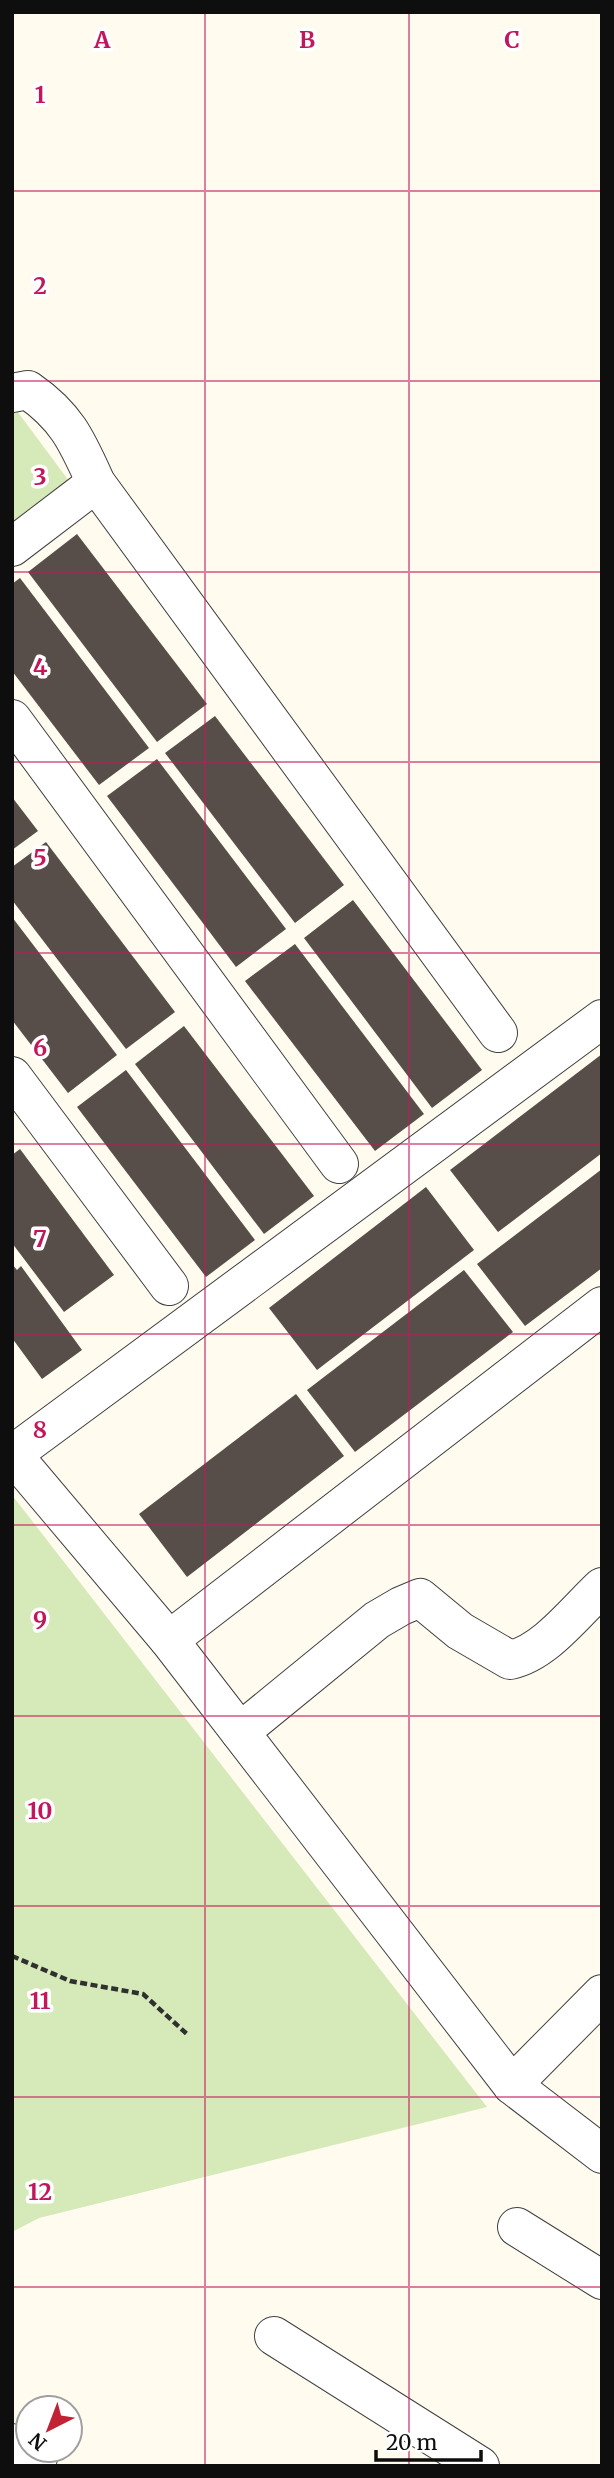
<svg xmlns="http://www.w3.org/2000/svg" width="614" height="2478" viewBox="0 0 614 2478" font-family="Merriweather,serif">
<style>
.green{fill:#d5eab8}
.building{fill:#574e4a}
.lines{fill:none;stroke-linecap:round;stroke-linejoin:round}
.minor-casing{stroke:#414141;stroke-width:40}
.path{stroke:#303030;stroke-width:4.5;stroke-dasharray:7 3.5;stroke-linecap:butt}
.minor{stroke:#fff;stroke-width:38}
.grid{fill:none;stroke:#c2185b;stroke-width:2;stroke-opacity:0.55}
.grid-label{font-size:23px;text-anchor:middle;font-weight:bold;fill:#c2185b;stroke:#fff;stroke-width:7;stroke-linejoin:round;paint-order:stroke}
</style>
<rect width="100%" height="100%" fill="#fffbef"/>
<g class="green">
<polygon points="17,411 69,481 12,523 12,414"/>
<polygon points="12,1495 487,2107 39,2218 12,2232"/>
</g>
<g class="building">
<polygon points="77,534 207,704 157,742 28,572"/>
<polygon points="20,578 149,748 99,785 12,671 12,584"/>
<polygon points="215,716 344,885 295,923 165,753"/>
<polygon points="157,759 286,929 236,967 107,796"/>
<polygon points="12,797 38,831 12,850"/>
<polygon points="46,842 175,1012 126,1049 12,900 12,867"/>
<polygon points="353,900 482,1070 432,1108 304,938"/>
<polygon points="12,917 117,1055 68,1093 12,1020"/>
<polygon points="295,944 424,1114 375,1151 245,981"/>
<polygon points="184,1026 314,1196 264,1234 135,1064"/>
<polygon points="602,1054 602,1153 498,1232 450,1170"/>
<polygon points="126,1070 255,1240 206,1277 77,1107"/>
<polygon points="20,1149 114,1275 64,1312 12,1243 12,1155"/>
<polygon points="602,1169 602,1268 525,1326 477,1264"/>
<polygon points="426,1187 474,1250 317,1370 269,1308"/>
<polygon points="12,1264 17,1270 21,1266 82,1350 42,1379 12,1338"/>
<polygon points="464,1270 513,1332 355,1452 307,1390"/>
<polygon points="296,1394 344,1456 187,1577 139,1514"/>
</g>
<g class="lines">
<g class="minor-casing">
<g id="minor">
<path d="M12 393 28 390C67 417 77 441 96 483L498 1033"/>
<polyline points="12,547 96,483"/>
<polyline points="12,719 339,1164"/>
<polyline points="12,1076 169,1286"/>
<polyline points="12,1454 169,1640 512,2085 602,2154"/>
<polyline points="13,1454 602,1019"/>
<polyline points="169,1640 602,1306"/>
<path d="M240 1732 377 1620 401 1606 420 1598 460 1631 510 1660C545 1653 576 1611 602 1587"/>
<polyline points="512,2085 602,1994"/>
<polyline points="517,2227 602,2280"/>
<polyline points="274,2336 480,2466"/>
<polyline points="12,2443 38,2458"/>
</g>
</g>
<polyline class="path" points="12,1956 70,1981 143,1994 188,2035"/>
<use href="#minor" class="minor"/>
</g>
<path class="grid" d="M205 12V2466M409 12V2466M12 191H602M12 381H602M12 572H602M12 762H602M12 953H602M12 1144H602M12 1334H602M12 1525H602M12 1716H602M12 1906H602M12 2097H602M12 2287H602"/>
<g class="grid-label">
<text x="102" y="48">A</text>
<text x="307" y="48">B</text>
<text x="512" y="48">C</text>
<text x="40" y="103">1</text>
<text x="40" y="294">2</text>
<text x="40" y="485">3</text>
<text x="40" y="675">4</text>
<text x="40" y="866">5</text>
<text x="40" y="1056">6</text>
<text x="40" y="1247">7</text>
<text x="40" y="1438">8</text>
<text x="40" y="1628">9</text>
<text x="40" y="1819">10</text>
<text x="40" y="2009">11</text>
<text x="40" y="2200">12</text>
</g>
<rect width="614" height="2478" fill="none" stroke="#0e0e0e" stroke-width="28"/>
<g transform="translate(49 2429) rotate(222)"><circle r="33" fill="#ffffff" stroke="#9f9f9f" stroke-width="2"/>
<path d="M0-5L12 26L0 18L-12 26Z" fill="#c12335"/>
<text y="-10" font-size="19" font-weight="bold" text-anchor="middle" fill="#0e0e0e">N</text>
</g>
<path d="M376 2450v10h105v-10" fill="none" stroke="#0e0e0e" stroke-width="3.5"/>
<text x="386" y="2450" font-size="21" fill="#0e0e0e" stroke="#ffffff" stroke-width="5" paint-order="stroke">20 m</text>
</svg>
